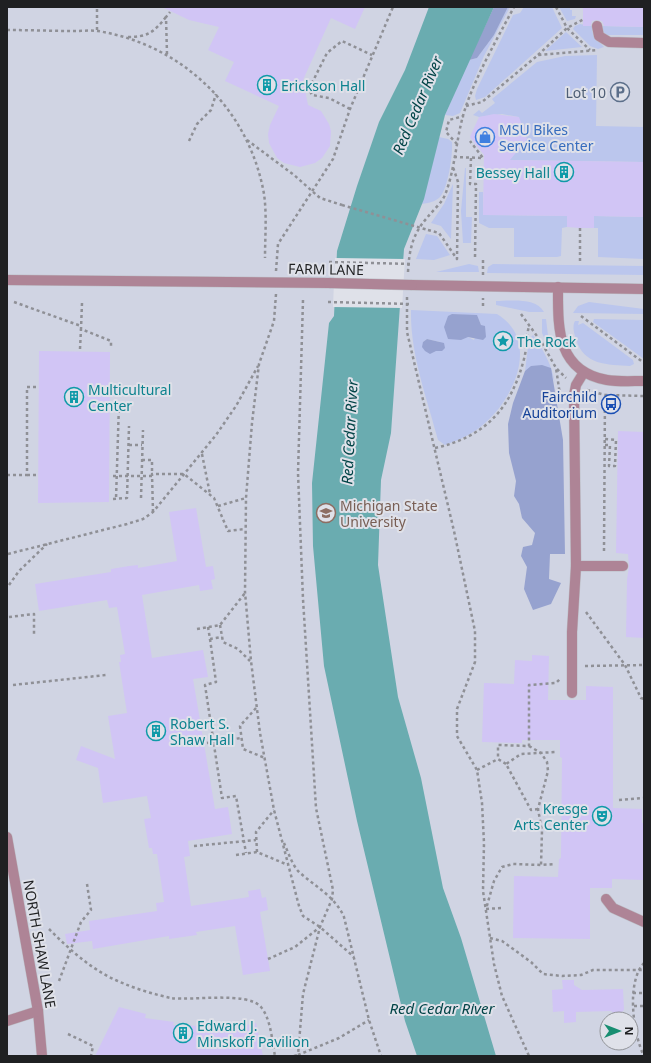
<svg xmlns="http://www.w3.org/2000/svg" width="651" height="1063" viewBox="0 0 651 1063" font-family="'Noto Sans',sans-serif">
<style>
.built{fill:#d0d4e3;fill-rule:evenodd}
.green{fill:#bbc6ed;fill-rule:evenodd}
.forest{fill:#96a2cf}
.water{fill:#6aacb0}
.pier{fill:#dfe1e9}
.building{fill:#d1c5f5}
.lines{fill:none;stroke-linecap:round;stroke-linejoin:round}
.minor-casing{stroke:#bcbec5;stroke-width:11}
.path{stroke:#8f9096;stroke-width:2.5;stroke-dasharray:3 3;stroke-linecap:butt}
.minor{stroke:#ae8496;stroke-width:10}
.minor-bridge-casing{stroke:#bcbec5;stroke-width:11;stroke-linecap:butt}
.path-bridge{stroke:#8f9096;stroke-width:2.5;stroke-dasharray:3 3;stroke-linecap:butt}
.minor-bridge{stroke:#ae8496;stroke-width:10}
.labels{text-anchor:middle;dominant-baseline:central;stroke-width:4;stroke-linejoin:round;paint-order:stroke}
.culture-label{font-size:14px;fill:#0d838f;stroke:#dfe1e9;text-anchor:start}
.service-label{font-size:14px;fill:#4e5e75;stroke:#dfe1e9;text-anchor:end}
.shop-label{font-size:14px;fill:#366cbe;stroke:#dfe1e9;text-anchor:start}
.street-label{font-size:14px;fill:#1f2022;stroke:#dfe1e9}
.transit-label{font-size:14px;fill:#164399;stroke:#dfe1e9;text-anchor:end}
.education-label{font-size:14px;fill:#785e54;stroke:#dfe1e9;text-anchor:start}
.water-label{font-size:15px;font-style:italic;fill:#024447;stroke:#dfe1e9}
</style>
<rect width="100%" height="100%" fill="#dfe1e9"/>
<path class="built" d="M7 7H644V1056H7ZM607 1019H631V1043H607Z"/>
<g class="green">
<polygon points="508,7 510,7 484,56 460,113 453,116 445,115 469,60 477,58 494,35"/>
<polygon points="524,7 552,7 562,28 485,97 476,100 475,96 477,89 513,15 520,13"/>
<polygon points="559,7 570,7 570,10 572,10 572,16 576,16 575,19 567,21"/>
<polygon points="580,24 592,26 593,35 604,47 598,49 590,46 573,29 575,26"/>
<polygon points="600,26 644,27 644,35 603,35"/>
<polygon points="566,32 582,47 545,51"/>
<polygon points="597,55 596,126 644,127 644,162 510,160 519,117 502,114 479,117 473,115 479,110 482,113 495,103 492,99 537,62 565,56"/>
<path d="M439 137 448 139 452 142C453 155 448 188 440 197 435 202 428 203 422 204Z"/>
<polygon points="465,168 466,168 466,217 472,217 471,243 463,243 461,211"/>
<polygon points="453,184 453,185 451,239 441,226 431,223 444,204"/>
<polygon points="479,192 483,192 483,215 567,216 567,227 562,228 561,256 557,257 514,257 514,228 489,228 479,223"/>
<polygon points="594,216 644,217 644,259 598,257 598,228 594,228"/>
<polygon points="426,234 437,236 450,255 434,260 416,259"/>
<polygon points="469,264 478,266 479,272 436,272"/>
<polygon points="493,264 644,266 644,275 487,273 488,267"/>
<path d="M496 301C510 301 536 297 544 312H529L496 305Z"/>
<polygon points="589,302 644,309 644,314 573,313 578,306"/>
<path d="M411 310 497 314C540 340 515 397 485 423 473 434 459 440 445 445L438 440C427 398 410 354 411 310ZM452 314 477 316 481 325 474 340 468 337ZM427 339 440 342 442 351H436L423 342Z"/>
<polygon points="542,319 546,319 550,351 542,333"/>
<polygon points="594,319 644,320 644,359 593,322"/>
<path d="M575 321H579L578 325 583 323 633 360 634 364 630 366C608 365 583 365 576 339 574 333 572 326 575 321Z"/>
<path d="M533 335C544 351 552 365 555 384L550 368C540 365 533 365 525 371L529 339Z"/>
</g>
<g class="forest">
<polygon points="494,7 508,7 494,35 477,58 469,60"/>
<polygon points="452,314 477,315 481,325 485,326 486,337 483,340 468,337 461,340 448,339 444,327 448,316"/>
<polygon points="427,339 444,343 445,348 442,351 436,351 430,354 425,351 422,347 423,342"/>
<polygon points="542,365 551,368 563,440 565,554 550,554 549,579 561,583 551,604 533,610 524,589 527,567 521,556 523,547 532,545 535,533 522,518 519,504 514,496 516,481 509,453 508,424 513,403 525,371 531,366"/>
</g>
<polygon class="water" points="429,7 494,7 445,115 424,199 404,249 391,433 381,480 378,565 398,697 421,778 443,888 461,938 496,1056 417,1056 405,1021 357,821 324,666 313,546 312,483 329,323 334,316 337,251 357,186 379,122 405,70"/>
<polygon class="pier" points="335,258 405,259 402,308 333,307"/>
<g class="building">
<polygon points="162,7 365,7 355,29 331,18 303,80 308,105 321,111 329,124 331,131 330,146 322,158 315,163 300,167 284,163 277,158 269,143 268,134 270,125 279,106 225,81 234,62 208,50 219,27 189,20"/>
<polygon points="583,7 644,7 644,27 604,26 602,21 596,20 592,21 591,26 583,26"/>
<polygon points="494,114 519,117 527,139 510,160 644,162 644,217 594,216 594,228 580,228 567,227 567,216 483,215 484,155 470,137 479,117"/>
<polygon points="39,351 110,352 109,502 38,503"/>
<polygon points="618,431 644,432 644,638 626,637 627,580 629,566 628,554 616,553"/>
<polygon points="196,508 206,567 213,566 215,579 211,580 213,589 200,591 199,585 142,595 152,658 203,650 208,677 193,679 215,809 228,807 232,834 188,841 190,856 184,857 191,906 249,897 248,891 260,889 262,898 266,897 268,910 260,912 270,971 243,975 235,926 196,932 197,935 169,939 169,936 93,949 92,941 67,944 65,934 90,930 89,921 157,911 156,903 164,902 157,854 153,854 152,848 149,848 144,819 151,818 147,796 103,803 98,768 76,760 81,746 115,759 108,716 127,713 119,662 121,662 120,655 125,654 117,607 109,608 107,600 39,611 35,584 111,572 111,569 129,566 138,565 138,568 177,561 169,512"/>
<polygon points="532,655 549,656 548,700 586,700 586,686 613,687 613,808 642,809 642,823 644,823 644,880 612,879 612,888 590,888 590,939 513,938 514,876 558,877 559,859 561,858 562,758 560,757 560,740 522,740 522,743 482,742 484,683 514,684 515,660 532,661"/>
<polygon points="562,980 574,980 574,985 582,990 623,989 624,1010 620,1014 615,1014 611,1011 576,1012 576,1022 564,1023 564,1011 553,1012 552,990 563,989"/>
<polygon points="119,1007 146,1014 145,1018 174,1022 173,1025 201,1026 201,1029 229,1026 229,1029 256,1023 263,1056 95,1056"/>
</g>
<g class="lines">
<g class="minor-casing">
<g id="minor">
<polyline points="597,26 599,36 609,42 644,43"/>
<polyline points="7,280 329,283"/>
<polyline points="412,285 644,289"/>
<path d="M558 287C558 327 556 371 607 380 619 382 632 381 644 381"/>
<polyline points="576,566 623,566"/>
<polyline points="572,693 572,632 576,566 574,395 576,385 584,372"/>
<polyline points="7,837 38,1011 42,1056"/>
<polyline points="606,899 613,908 644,922"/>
<polyline points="7,1021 38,1011"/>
</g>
</g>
<g class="path">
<polyline points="556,7 567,28 590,50"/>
<path d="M7 30C29 30 52 31 74 31 82 31 90 30 98 31 183 45 249 109 264 194 267 215 265 237 265 258"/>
<polyline points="97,30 97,7"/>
<path d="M128 37C148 37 154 32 166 17"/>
<polyline points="167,54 166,17 170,12"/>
<polyline points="538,55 567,28 584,19"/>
<polyline points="466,106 482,102 538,55 597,50"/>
<polyline points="350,109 329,98 312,95 309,89 327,53 342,41 372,55"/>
<polyline points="247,140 294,175 320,198 342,205"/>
<polyline points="189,141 197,124 211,110 216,94"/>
<polyline points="457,144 446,132 449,120 464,116"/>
<polyline points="454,157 483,158 470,141"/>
<polyline points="471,158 470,184 476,184 475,258"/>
<polyline points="428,230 439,233 457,259 458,182 453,167"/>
<polyline points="580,261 580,228"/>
<polyline points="276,271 278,244 333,159 350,109 393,7"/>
<path d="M408 272C409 252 412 235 426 219 432 211 441 204 445 195 456 167 456 135 466 106 478 72 497 39 514 7"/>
<polyline points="483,275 483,259"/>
<polyline points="276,294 274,321 259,364 252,423 246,498 245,592 251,661 260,733 274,810 299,906 303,916 320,927 354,957"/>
<polyline points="407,297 407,332 454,531 475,631 475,662 457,709 457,736 477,770 482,803 484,843 483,891 494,964 502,996 529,1056"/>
<polyline points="303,300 298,473 303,599 316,808 333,890 332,899 320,927 303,994 298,1055 339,1038 369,1020"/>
<polyline points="14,302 81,326"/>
<polyline points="82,303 81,329 111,341 111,347"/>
<polyline points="483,306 483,298"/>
<polyline points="521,314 542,343 556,368 560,395"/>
<polyline points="581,316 644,363"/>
<polyline points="80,349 81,329"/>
<polyline points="557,369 566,378"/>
<polyline points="587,390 605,395 644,396"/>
<polyline points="114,403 119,403 116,499"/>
<polyline points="129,445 142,445"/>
<polyline points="605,445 610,445 609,466 615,466 616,440 605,439"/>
<path d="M435 448C485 437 511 409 524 359 527 348 526 337 529 326"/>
<polyline points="202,454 210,494"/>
<polyline points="142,460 152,460 152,474"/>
<polyline points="7,475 27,475 27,387 36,387"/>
<polyline points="27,475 36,475"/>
<polyline points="113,476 152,476"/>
<polyline points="141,498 143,430"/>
<polyline points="113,499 127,498 129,426"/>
<polyline points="218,506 246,498"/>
<polyline points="153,512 152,474 184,474 214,498 228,531 245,529"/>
<polyline points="604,551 605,395"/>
<polyline points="8,554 127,524 143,519 153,512 216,435 236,406 258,366"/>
<polyline points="9,585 19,571 47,544"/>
<polyline points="586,612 625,665 641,698 644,699"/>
<polyline points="9,617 34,614 34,634"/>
<polyline points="220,625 223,642 238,649 250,661"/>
<polyline points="208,627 210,639 222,637"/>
<polyline points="197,629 220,625 245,593"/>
<polyline points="210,639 216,682 205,685 222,798 236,796 246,853"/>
<polyline points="585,666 644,665"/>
<polyline points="13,685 106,675"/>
<polyline points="256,708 240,726 243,749 265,758"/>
<polyline points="207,743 241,738"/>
<polyline points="529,746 541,753 547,762 548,771 538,809 542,831 541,865 555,864"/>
<polyline points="506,764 498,759 498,745 529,746 529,685 556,683 560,679"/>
<polyline points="477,770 498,759"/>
<polyline points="619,800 644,798"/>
<polyline points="538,809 531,810 506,764 521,754 556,752"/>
<path d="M284 843C288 852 292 864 298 871 314 886 335 896 344 917L369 1020 381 1056"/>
<polyline points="194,846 256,840"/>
<polyline points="257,852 256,832 274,810"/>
<polyline points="236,855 257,852 288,865"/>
<polyline points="501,908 486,909 494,881 502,867 513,864 541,865"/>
<path d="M49 929C71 951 95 973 125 984 139 990 157 995 171 998 192 1001 247 991 261 1007 271 1019 272 1041 275 1056"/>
<polyline points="490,938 502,941 531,962 543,974 562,976 581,975 593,970 644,970"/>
<polyline points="268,959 295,947 320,927"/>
<path d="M644 963C626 982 633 1034 644 1056"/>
<polyline points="59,981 81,922 91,910 87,884"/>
<polyline points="633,993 644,993"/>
<polyline points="634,1006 644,1006"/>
<polyline points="68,1034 93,1046 91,1056 87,1056"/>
<polyline points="294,1056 298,1055"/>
</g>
<use href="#minor" class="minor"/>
<g class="minor-bridge-casing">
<polyline id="minor-bridge" points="329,283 412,285"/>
</g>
<g class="path-bridge">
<polyline points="342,205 428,230"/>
<polyline points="329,262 412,264"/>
<polyline points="328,302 411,304"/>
</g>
<use href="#minor-bridge" class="minor-bridge"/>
</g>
<defs>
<g id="building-ring" transform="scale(1)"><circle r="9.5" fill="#dfe1e9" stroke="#0f9aa8" stroke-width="1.5"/><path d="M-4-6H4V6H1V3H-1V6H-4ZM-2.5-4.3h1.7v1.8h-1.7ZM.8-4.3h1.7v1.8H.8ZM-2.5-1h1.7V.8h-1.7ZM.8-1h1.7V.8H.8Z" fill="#0f9aa8"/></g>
<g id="parking-ring" transform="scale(1)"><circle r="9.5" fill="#dfe1e9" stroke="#5c6f8a" stroke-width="1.5"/><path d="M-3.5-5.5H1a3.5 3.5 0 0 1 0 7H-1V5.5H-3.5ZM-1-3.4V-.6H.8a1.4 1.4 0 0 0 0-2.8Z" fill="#5c6f8a"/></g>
<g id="shop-ring" transform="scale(1)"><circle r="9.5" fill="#dfe1e9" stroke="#3f7fe0" stroke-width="1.5"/><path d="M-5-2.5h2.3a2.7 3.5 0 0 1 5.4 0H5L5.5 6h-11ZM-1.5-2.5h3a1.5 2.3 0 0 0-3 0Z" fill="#3f7fe0"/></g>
<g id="sight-ring" transform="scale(1)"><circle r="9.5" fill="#dfe1e9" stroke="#0f9aa8" stroke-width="1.5"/><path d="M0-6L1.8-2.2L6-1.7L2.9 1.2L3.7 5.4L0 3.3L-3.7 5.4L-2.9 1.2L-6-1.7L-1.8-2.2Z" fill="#0f9aa8"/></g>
<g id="bus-ring" transform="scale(1)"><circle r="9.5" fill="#dfe1e9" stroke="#1a4fb4" stroke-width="1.5"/><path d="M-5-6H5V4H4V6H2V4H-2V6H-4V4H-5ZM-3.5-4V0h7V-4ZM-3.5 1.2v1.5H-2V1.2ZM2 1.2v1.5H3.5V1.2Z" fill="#1a4fb4"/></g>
<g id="university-ring" transform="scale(1)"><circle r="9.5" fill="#dfe1e9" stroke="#8d6e63" stroke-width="1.5"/><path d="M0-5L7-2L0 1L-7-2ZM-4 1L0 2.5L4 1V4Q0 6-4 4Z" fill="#8d6e63"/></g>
<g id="theatre-ring" transform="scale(1)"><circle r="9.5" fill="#dfe1e9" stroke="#0f9aa8" stroke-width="1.5"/><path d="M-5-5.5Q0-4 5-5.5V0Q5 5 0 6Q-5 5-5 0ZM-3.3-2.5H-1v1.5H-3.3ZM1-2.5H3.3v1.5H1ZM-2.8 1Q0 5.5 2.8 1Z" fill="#0f9aa8"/></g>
</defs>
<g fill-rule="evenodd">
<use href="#building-ring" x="267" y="85"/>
<use href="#parking-ring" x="620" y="92"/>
<use href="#shop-ring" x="485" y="137"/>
<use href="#building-ring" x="564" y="172"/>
<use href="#sight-ring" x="503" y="341"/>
<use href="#building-ring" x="74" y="397"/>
<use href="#bus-ring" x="611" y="404"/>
<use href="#university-ring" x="326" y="513"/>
<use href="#building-ring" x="156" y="731"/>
<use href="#theatre-ring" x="602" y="816"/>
<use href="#building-ring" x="183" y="1033"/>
</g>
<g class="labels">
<g class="culture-label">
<text x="281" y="85">Erickson Hall</text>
<text x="550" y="172" text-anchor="end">Bessey Hall</text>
<text x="517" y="341">The Rock</text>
<text x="88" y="389">Multicultural<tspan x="88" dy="16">Center</tspan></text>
<text x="170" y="723">Robert S.<tspan x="170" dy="16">Shaw Hall</tspan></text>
<text x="588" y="808" text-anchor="end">Kresge<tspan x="588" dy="16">Arts Center</tspan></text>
<text x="197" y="1025">Edward J.<tspan x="197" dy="16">Minskoff Pavilion</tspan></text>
</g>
<g class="service-label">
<text x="606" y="92">Lot 10</text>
</g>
<g class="shop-label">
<text x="499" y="129">MSU Bikes<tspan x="499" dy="16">Service Center</tspan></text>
</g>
<g class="street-label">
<text transform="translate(326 269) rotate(1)">FARM LANE</text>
<text transform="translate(40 944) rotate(80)">NORTH SHAW LANE</text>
</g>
<g class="transit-label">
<text x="597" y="396">Fairchild<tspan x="597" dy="16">Auditorium</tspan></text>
</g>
<g class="education-label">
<text x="340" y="505">Michigan State<tspan x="340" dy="16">University</tspan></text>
</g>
<g class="water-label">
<text transform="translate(417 105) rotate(-67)">Red Cedar River</text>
<text transform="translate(349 432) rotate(-87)">Red Cedar River</text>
<text x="442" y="1008">Red Cedar River</text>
</g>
</g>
<rect width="651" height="1063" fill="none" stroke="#1f2022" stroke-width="16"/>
<g transform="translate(619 1031) rotate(90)"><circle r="19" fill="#dfe1e9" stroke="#929499"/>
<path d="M0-3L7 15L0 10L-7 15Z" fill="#188e71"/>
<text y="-6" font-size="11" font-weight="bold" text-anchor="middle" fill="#1f2022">N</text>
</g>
</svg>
